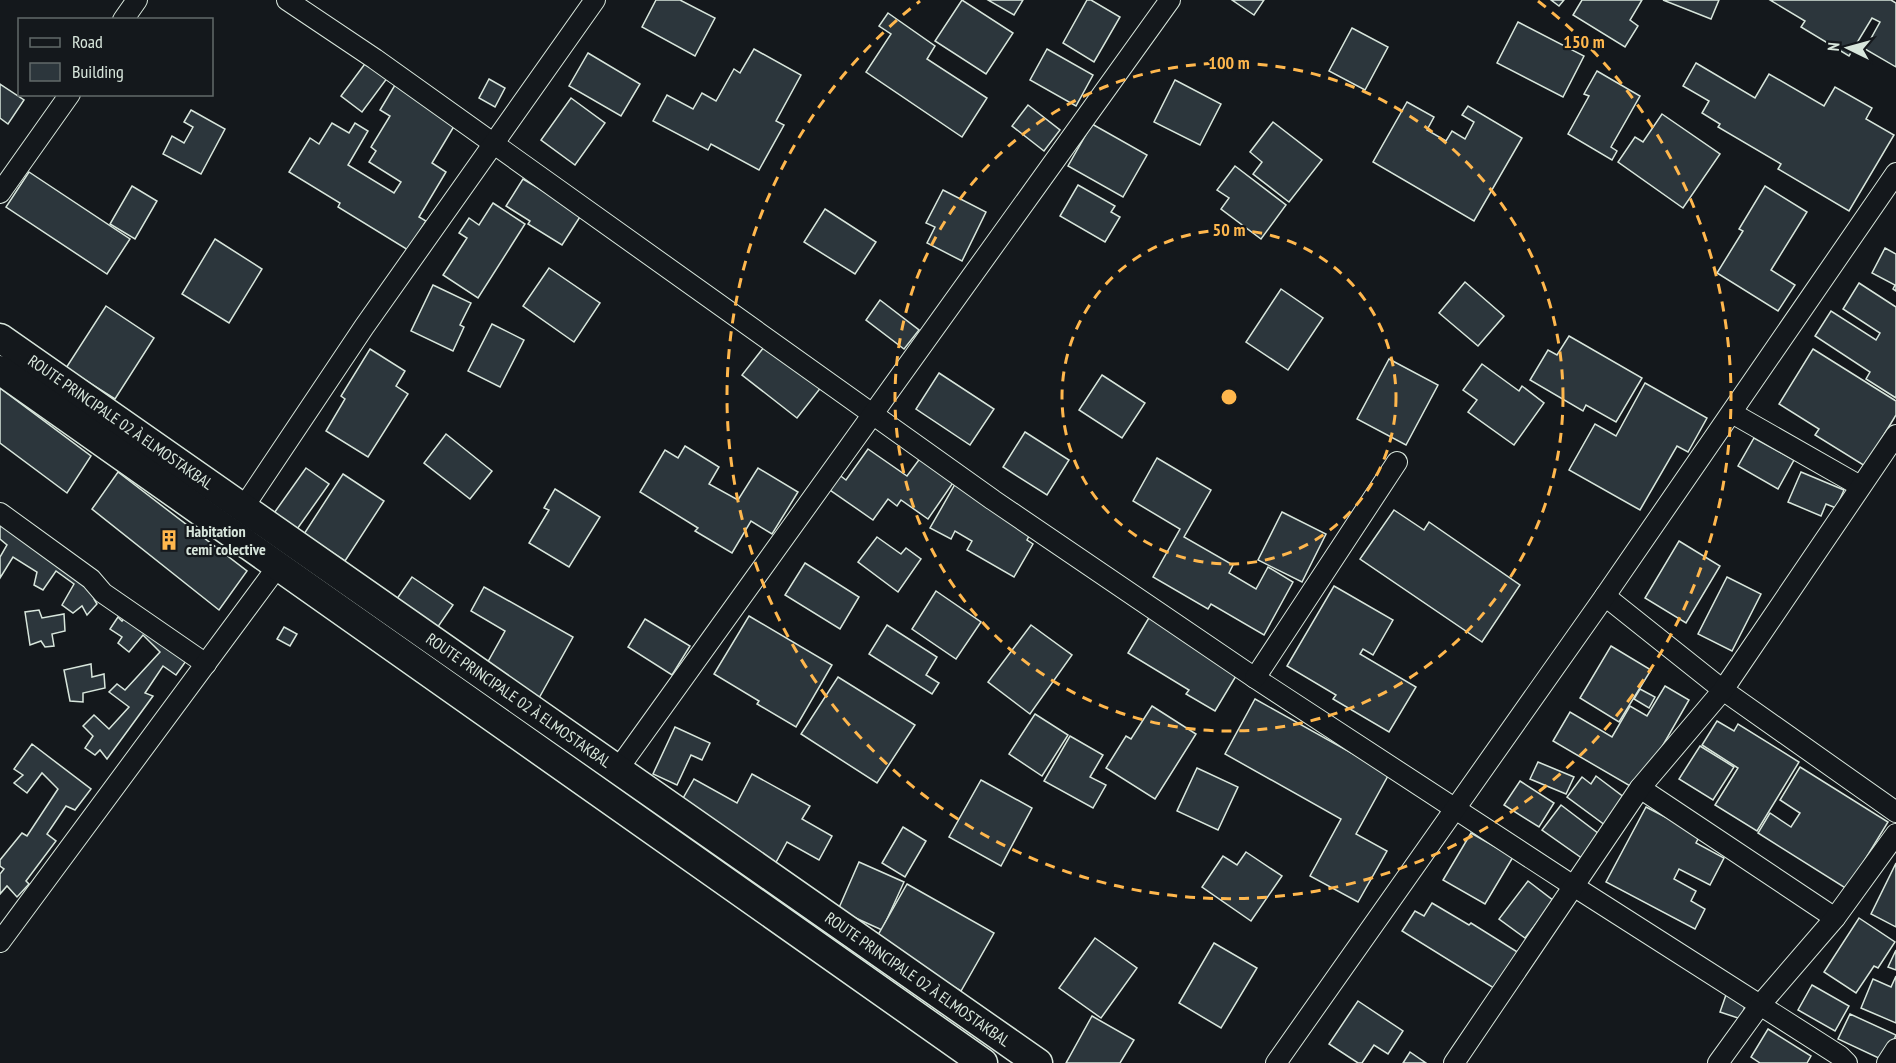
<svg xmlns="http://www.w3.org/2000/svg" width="1896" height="1063" viewBox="0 0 1896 1063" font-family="'PT Sans Narrow',sans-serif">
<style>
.building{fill:#2c363c;stroke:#d8e6dc;stroke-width:1.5}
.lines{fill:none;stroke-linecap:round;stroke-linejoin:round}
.street-casing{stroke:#d8e6dc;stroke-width:22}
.secondary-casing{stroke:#d8e6dc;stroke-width:31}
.street{stroke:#14181c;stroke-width:20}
.secondary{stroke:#14181c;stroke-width:28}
.ring{fill:none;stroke:#ffb74d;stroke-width:3;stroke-dasharray:10 8}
.labels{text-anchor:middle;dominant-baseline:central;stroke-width:4.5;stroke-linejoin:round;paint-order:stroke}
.street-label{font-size:16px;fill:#d8e6dc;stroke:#14181c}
.poi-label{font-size:16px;font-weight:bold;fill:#d8e6dc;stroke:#14181c;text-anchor:start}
.centre{fill:#ffb74d;stroke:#14181c;stroke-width:3}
.ring-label{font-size:18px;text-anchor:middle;font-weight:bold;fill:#ffb74d;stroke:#14181c;stroke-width:4.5;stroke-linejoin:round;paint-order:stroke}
</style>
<rect width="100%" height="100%" fill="#14181c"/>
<g class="building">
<polygon points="656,0 680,0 715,18 695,56 642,27"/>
<polygon points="962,0 1013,33 986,74 935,41"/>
<polygon points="988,0 1023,0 1014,15"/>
<polygon points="1087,0 1091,0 1120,17 1094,62 1063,43"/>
<polygon points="1232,0 1264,0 1254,15"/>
<polygon points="1551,0 1564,0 1559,6"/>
<polygon points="1582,0 1642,0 1630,20 1638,26 1625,47 1573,15"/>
<polygon points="1663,0 1719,0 1711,19"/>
<polygon points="1770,0 1891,0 1896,3 1896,67 1865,49 1880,22 1872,18 1849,56 1801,27 1805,21"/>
<polygon points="888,13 935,46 927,59 987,98 962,137 866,72 891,34 879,26"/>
<polygon points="1518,22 1584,56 1563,97 1497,63"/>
<polygon points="1352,28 1388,47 1365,90 1329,71"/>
<polygon points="754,49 801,75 776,121 784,125 759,170 711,144 708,150 653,121 667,95 693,109 702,93 716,101 734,69 740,73"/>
<polygon points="1047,49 1093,75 1076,106 1030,80"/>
<polygon points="588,53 640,84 621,116 569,86"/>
<polygon points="367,61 388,77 362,112 341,96"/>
<polygon points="1696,63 1755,98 1769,74 1824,106 1835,87 1872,108 1866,119 1894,135 1849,211 1778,169 1781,164 1718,127 1720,124 1702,113 1709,101 1683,86"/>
<polygon points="1597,71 1640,96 1611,147 1617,151 1612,160 1568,134 1589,96 1584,94"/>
<polygon points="489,79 505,88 495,107 479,98"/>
<polygon points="1175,80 1221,104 1200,145 1154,122"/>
<polygon points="0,84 24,100 8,124 0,118"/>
<polygon points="395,85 456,123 432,163 446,172 419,217 426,221 408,250 338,207 340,203 289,172 310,138 319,144 332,123 349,133 355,123 368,131 348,165 394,193 401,182 369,162 376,151 371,147 390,116 380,110"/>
<polygon points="571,98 605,123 575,165 541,140"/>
<polygon points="1407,102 1434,117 1427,130 1446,141 1452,131 1465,139 1474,122 1462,115 1468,106 1522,138 1474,221 1373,162"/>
<polygon points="1028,105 1060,130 1044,151 1012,126"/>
<polygon points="191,110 225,129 201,174 163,154 172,136 184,143 193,127 184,122"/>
<polygon points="1662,114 1720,154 1683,208 1618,162 1635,137 1643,142"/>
<polygon points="1273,122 1322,160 1289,202 1253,174 1262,162 1250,152"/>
<polygon points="1092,124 1147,155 1123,197 1068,166"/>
<polygon points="1235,166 1286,205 1261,239 1221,209 1229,198 1217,190"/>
<polygon points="29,172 130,239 107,274 6,207"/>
<polygon points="523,179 550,195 585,209 562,245 528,224 530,221 506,206"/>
<polygon points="1078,185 1115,206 1111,212 1120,217 1105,242 1060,216"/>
<polygon points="132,186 157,201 135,239 110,224"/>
<polygon points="1765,186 1807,212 1771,270 1795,285 1778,311 1717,273 1743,231 1739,229"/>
<polygon points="943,190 986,212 962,261 927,243 935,227 926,223"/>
<polygon points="493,203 525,224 478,298 443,275 467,238 459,233 469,218 479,225"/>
<polygon points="825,209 876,242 855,274 804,242"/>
<polygon points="215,239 262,269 229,323 182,294"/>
<polygon points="1885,248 1896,254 1896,291 1893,289 1895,285 1872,273"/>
<polygon points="549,268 600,303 574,342 523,306"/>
<polygon points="1465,282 1504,316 1478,346 1439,313"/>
<polygon points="1859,283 1896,307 1896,398 1866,379 1870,372 1815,336 1831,311 1876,340 1880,333 1843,309"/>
<polygon points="433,285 471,303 460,325 464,327 453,351 411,331"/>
<polygon points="1281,289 1323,318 1288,370 1246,342"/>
<polygon points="880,300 919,330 904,349 866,320"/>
<polygon points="106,306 154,338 115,399 66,368"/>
<polygon points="492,324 524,340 500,387 468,371"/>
<polygon points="1569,336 1642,378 1616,422 1586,405 1583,411 1530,380 1548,350 1557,355"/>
<polygon points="771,338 826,381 797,418 742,375"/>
<polygon points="370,349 405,371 396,386 408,394 368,457 326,431 345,399 341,396"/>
<polygon points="1813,349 1896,401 1896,415 1865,466 1815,435 1819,429 1779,404"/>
<polygon points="1389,359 1438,385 1406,445 1357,419"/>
<polygon points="1482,364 1519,391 1522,386 1544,403 1514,445 1468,412 1477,400 1463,390"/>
<polygon points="939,373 994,409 970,445 916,409"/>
<polygon points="1102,375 1145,403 1122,438 1079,410"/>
<polygon points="1645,383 1707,418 1688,452 1677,446 1640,510 1569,470 1595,424 1616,436"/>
<polygon points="0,388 91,456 67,493 0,443"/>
<polygon points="1025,432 1069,460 1047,495 1003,467"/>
<polygon points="446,434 492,471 470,499 424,463"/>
<polygon points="1754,438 1794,460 1778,489 1738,466"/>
<polygon points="685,446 719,467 709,484 738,500 758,468 798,492 772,534 751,521 732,553 695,531 698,528 640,492 665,450 678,458"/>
<polygon points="868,449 907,476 924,453 957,477 928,519 901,500 897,506 888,499 873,520 827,488 838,474 846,480"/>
<polygon points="1157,458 1211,490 1184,537 1233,565 1229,573 1256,589 1268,567 1293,582 1264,635 1211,604 1208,609 1153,577 1180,529 1133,501"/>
<polygon points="306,468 329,484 295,532 272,516"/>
<polygon points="118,472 247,571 219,610 92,509"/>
<polygon points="1801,472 1844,490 1836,508 1826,504 1821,516 1788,502"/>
<polygon points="343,474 384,501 345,561 304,534"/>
<polygon points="958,479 1036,523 1027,540 1033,544 1014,577 967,550 972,541 955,531 951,539 930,528"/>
<polygon points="555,489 600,517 569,567 529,543 549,510 544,508"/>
<polygon points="1394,510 1424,530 1429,522 1520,585 1482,642 1360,559"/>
<polygon points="1282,512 1326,534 1302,582 1258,560"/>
<polygon points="0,523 102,589 94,599 97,604 87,615 82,606 73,613 62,605 74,584 56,571 43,590 34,585 37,572 13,557 0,578 0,557 7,545 0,539"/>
<polygon points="877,537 901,554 906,548 921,559 898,592 858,562"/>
<polygon points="1679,541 1720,566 1686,623 1645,598"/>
<polygon points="805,563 859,597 840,629 785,595"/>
<polygon points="412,577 453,605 435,631 394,603"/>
<polygon points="1727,577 1761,594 1732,651 1698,634"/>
<polygon points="1334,586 1393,620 1373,655 1363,649 1360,654 1416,687 1389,732 1333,699 1336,695 1287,666"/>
<polygon points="484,587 573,637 539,698 485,667 505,631 471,611"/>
<polygon points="936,591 981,622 956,659 912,629"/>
<polygon points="132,608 191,654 176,675 163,666 145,693 153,696 107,759 100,750 95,755 85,748 93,736 83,726 94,715 109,729 129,707 109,692 117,684 125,690 160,652 143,635 129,652 118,643 122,637 110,629 118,617 122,621"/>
<polygon points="39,610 42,618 64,614 65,631 52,634 54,646 45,647 41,641 30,645 25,612"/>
<polygon points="749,616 832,665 796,727 757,704 759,701 714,674"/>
<polygon points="1150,616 1239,671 1215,711 1186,694 1189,690 1128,653"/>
<polygon points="645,619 690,646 672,675 628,647"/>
<polygon points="887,625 937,657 926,675 939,683 932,694 869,654"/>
<polygon points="1031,625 1072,655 1030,714 988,682"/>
<polygon points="284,627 297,634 290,646 277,639"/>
<polygon points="1611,646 1651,670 1619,722 1580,698"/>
<polygon points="91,664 92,677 104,674 105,688 83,693 83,702 70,701 64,670"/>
<polygon points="838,677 915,725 877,783 801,734"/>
<polygon points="1665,686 1689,700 1637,790 1553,741 1570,712 1612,737 1630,706 1647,716"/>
<polygon points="1640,689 1655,697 1649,708 1634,699"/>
<polygon points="1255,699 1389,774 1356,834 1387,851 1358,902 1310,876 1341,819 1225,754"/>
<polygon points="1152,706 1196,734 1155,799 1106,768 1126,736 1131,739"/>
<polygon points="1035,714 1068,735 1042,776 1009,754"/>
<polygon points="1717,721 1734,731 1738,724 1799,762 1757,831 1715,805 1738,768 1702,745"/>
<polygon points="675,727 710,743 702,760 691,755 677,785 653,774"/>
<polygon points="1070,736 1103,755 1090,777 1106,785 1093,808 1044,781"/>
<polygon points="32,744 91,789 75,810 66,806 47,834 56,841 26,881 29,884 17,897 7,886 0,894 0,874 4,869 0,866 0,860 22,833 27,836 58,789 42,773 27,793 14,783 23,775 14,769"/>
<polygon points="1700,746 1734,767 1713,800 1679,779"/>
<polygon points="1538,762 1574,777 1566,794 1530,779"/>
<polygon points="1800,767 1888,822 1847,889 1758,833 1770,813 1791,827 1800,813 1780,800"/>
<polygon points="1197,768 1238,787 1218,830 1177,811"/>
<polygon points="752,774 810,806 802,819 832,836 819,860 787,842 774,866 678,807 694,779 737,803"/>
<polygon points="1596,776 1629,801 1609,828 1567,797 1582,777 1591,784"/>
<polygon points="981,780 1032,808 1001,866 949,837"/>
<polygon points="1520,781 1554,803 1539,827 1504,805"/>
<polygon points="1561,805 1603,837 1586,861 1542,830"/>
<polygon points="1646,807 1700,835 1696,843 1724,858 1710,885 1679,869 1674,879 1696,891 1691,901 1705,909 1695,929 1606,882"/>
<polygon points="903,827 926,841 905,877 882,863"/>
<polygon points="1471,833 1513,857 1485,904 1443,880"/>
<polygon points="1246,852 1282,876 1251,921 1202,887 1223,856 1237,865"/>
<polygon points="859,862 904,882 882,930 838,910"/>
<polygon points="1896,863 1896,927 1871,914"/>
<polygon points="1528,881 1554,901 1525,938 1499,919"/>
<polygon points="907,884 994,933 961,991 874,942"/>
<polygon points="1432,903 1469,925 1471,923 1519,953 1497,990 1402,931 1415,911 1424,916"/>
<polygon points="1859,918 1895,942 1878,968 1874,966 1856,993 1824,972"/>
<polygon points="1095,938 1137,968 1101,1018 1059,988"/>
<polygon points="1214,943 1257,968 1221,1028 1179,1003"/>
<polygon points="1896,950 1896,970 1888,967"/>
<polygon points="1896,976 1896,1023 1861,1008 1873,979 1891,987"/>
<polygon points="1812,985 1849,1006 1835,1031 1798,1010"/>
<polygon points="1727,992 1747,999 1741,1019 1720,1012"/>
<polygon points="1358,1001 1403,1031 1388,1054 1374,1045 1362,1063 1358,1063 1329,1044"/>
<polygon points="1850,1014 1896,1035 1885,1061 1838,1039"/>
<polygon points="1092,1016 1134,1040 1120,1063 1066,1063"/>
<polygon points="1768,1029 1811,1056 1807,1063 1760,1063 1751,1057"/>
<polygon points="1410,1052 1426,1063 1403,1063"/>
</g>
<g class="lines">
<g class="street-casing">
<g id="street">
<polyline points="287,0 375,59 993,500 1255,678 1575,887 1840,1056 1847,1063"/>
<polyline points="123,20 137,0"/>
<polyline points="0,193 70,94"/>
<polyline points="1732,413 1860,486"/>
<polyline points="243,508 364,327 595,0"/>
<polyline points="0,513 91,579 103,593 206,664"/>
<polyline points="1605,596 1723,690 1896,812"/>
<polyline points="1255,678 1397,462"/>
<polyline points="618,769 1170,0"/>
<polyline points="1640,788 1835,918"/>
<polyline points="0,942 278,566"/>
<polyline points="1276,1063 1605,596 1896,173"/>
<polyline points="1454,1063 1640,788 1723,690 1896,435"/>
<polyline points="1718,1063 1760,1005 1835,918 1896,834"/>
<polyline points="1887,1063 1896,1049"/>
</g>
</g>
<g class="secondary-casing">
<g id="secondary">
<polyline points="0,338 1038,1063"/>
<polyline points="0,370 983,1063"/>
</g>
</g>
<use href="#street" class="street"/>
<use href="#secondary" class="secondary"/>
</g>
<g class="ring">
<circle cx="1229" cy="397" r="167"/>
<circle cx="1229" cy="397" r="334"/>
<path d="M1538 1A502 502 0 1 1 920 1"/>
</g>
<defs>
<g id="building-bare" transform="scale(1.62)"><path d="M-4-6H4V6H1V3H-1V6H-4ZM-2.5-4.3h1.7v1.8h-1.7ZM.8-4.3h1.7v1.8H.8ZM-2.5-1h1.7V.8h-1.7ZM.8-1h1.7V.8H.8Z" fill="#ffb74d" stroke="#14181c" stroke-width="2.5" paint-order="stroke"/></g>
</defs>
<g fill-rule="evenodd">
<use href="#building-bare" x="169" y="540"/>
</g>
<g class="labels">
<g class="street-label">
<text transform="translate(121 422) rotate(35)">ROUTE PRINCIPALE 02 À ELMOSTAKBAL</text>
<text transform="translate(519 700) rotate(35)">ROUTE PRINCIPALE 02 À ELMOSTAKBAL</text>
<text transform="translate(918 979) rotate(35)">ROUTE PRINCIPALE 02 À ELMOSTAKBAL</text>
</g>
<g class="poi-label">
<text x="186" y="531">Habitation<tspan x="186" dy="18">cemi colective</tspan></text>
</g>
</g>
<circle cx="1229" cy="397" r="9" class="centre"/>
<g class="ring-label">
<text x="1584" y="48">150 m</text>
<text x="1229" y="69">100 m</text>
<text x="1229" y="236">50 m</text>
</g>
<rect x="18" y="18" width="195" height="78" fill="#14181c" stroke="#626a69" stroke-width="1.5"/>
<rect x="30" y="38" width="30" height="9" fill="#14181c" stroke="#626a69" stroke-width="1.5"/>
<text x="72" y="48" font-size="18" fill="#d8e6dc">Road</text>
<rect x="30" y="63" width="30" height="18" fill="#2c363c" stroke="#626a69" stroke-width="1.5"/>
<text x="72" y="78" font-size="18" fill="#d8e6dc">Building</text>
<g transform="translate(1848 48) rotate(275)" stroke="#14181c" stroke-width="4.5" paint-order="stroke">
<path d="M0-4.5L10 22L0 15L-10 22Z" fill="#d8e6dc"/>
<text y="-9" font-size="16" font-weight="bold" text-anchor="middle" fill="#d8e6dc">N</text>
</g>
</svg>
